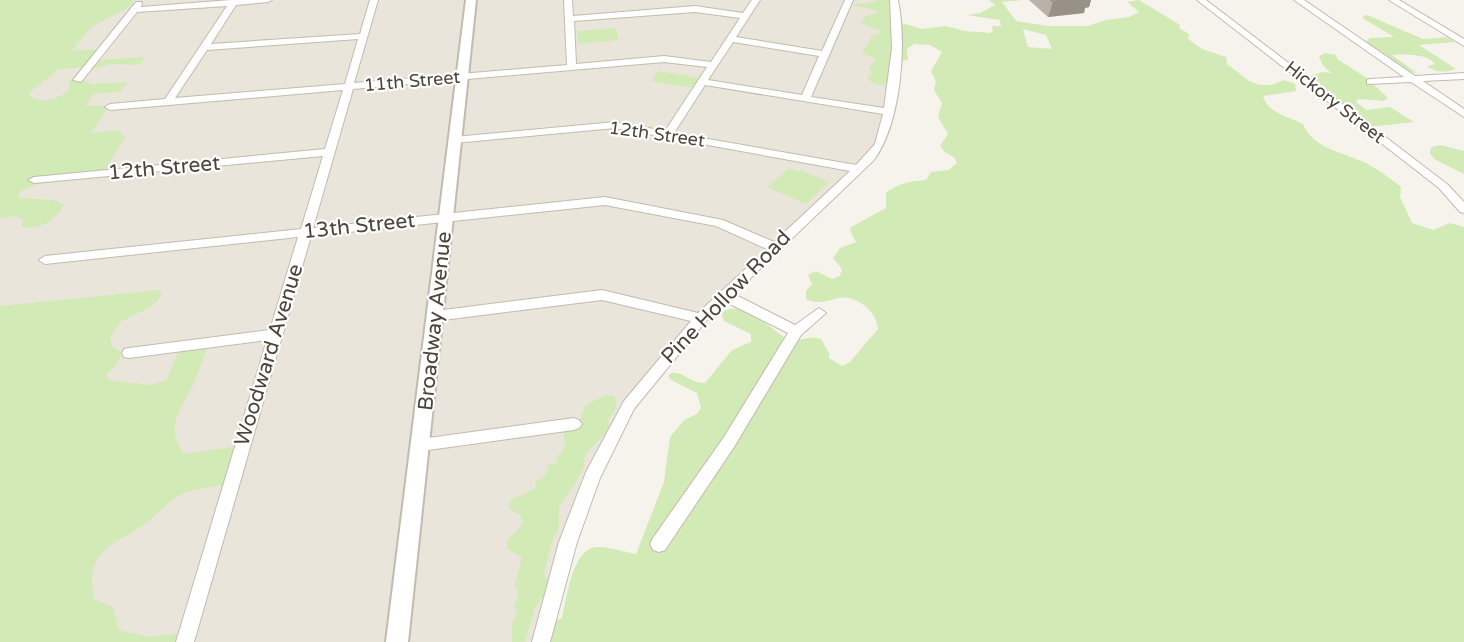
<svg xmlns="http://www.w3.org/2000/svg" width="1464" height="642" viewBox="0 0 1464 642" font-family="'Varela Round',sans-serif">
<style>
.residential{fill:#eae5da}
.green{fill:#d2eab5;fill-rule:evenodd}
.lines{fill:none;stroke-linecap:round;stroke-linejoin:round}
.minor-casing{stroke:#c2bbae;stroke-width:2}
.tertiary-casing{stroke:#c2bbae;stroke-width:4}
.minor{fill:#fff;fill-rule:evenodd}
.tertiary{fill:#fff;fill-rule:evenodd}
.wall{fill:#bab2a6}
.shaded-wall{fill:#979187}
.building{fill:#d8cfc1;stroke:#979187;stroke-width:1.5}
.labels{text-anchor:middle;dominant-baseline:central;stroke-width:4.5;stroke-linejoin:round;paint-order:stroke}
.far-street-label{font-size:18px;fill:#4b4439;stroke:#fff}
.street-label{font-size:21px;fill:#4b4439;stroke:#fff}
</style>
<rect width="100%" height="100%" fill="#f6f3ec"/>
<polygon class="residential" points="0,0 894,0 897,18 880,145 701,318 619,421 541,642 0,642"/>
<g class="green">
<path d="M0 0H134L128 8 91 27 72 51 102 49 98 60 145 57 139 65 110 64 93 69 87 67 59 69 30 92V96C42 105 57 99 68 91L70 79 76 76 91 84 128 82 120 92 94 94 85 106H109L91 133 118 130 125 138 106 168 81 177 38 184 19 192V198L53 200 64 205C53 222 42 229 22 227L23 219 14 216 0 219Z"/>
<path d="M878 0H894L896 9 890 84 876 85 867 79 872 73 869 69 876 59 864 54 862 50 869 45 868 43 872 36 882 32 860 22 865 17 878 12 873 9 853 6C858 1 870 5 878 0Z"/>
<path d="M989 0H1023L1002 2 1016 21 1048 26H1088L1106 20 1129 17 1139 12 1127 2 1139 0 1180 25 1179 28 1189 34 1188 39 1202 49 1226 57 1227 64 1249 81 1260 85H1272L1284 80 1295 84 1296 91 1263 96C1268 114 1288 116 1303 124 1313 149 1343 152 1366 163 1379 170 1390 178 1401 187L1400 197 1412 223 1433 230 1450 223 1464 227V642H543L555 621 562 618C567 598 572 547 598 547 610 547 624 552 636 554L664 482 670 437 684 420 697 414 701 408 697 393 671 380 668 376 671 373C683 371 692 384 705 383L732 350 751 342V334L724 321 721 313C740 297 769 327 784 337 797 345 808 334 821 339L829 353V358L842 366 850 362 878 329C877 311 856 294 838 298 826 301 818 305 806 299V291L812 284 808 275 816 271 832 279 840 276 842 269 833 258 840 248 856 242 850 231 851 227 886 208V193C898 183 911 181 926 180L931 172 949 170 957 163 955 158 945 152 940 146 948 134 938 117 942 103 934 90 936 82 931 71 942 52 930 45 914 44 907 49 908 60 900 61 899 25 906 24 921 29 946 26 965 31 990 33 993 31 992 26H1001L1000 20 966 15 980 13 995 5ZM1023 29 1046 35 1052 49 1028 47Z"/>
<path d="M1367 15 1423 39 1447 37 1455 42 1419 45 1456 69C1446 72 1438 74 1427 66L1435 64C1428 54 1405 54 1392 55L1417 73 1407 72 1363 44 1370 38 1394 37 1364 19 1362 17Z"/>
<polygon points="616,28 618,40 578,44 577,31"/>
<polygon points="1325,53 1336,55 1337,59 1367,78 1388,98 1383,101 1358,99 1356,102 1367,110 1390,107 1414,122 1369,127 1306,77 1322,72 1331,73 1322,64 1319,56"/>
<polygon points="658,71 700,78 693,88 651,81"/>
<polygon points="1441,145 1464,151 1464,174 1434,159 1430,153 1431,147"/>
<polygon points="789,168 799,172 801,170 829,182 806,204 767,187"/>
<path d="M159 290 162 295 152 306 120 322 110 338 112 347 121 352 118 363 106 375 109 380 150 385 167 380 180 347 208 343C204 355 200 368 195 380 184 408 162 423 184 454L240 446 229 485C207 487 184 489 167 504 159 511 151 520 142 526 109 546 85 553 94 599L113 607 119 630 148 637 184 633 182 642H0V306Z"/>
<path d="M605 395 614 396C619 406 615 412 608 420L609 427C604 437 592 445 585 456 583 460 585 460 584 465 583 473 565 500 559 506V528L553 539 546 565 544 575 548 582 544 595 535 608 525 642H512V623L517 614 514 606 519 594 515 585 522 558 507 548 508 540 523 524 521 516 508 507 512 499 535 489 536 482 547 473 548 465 557 463 556 458C566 449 566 444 563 432L579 423 585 406Z"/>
</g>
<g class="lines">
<g class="minor-casing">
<g id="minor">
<path d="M231 0H272L268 2 236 5 211 44 360 34 370 0H378L354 83 567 65 564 0H572L573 16 695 6 743 13 752 0H760L736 37 822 51 845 0H853L811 97 884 108 892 48 890 0H898C907 45 901 123 874 160L734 294 795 325 819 308 826 313 801 335 734 447 665 550 659 552 653 550 650 544 653 538 724 437 788 333 726 302 706 321 634 409 600 478 577 542 550 642H532L559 542 586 472 624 401 691 321 602 300 435 321 428 316 435 311 602 290 698 313 767 249 716 226 605 205 311 236 194 642H176L267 340 129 358 124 357 122 353 124 349 129 348 270 330 298 237 45 264 39 260 45 256 301 229 323 156 34 183 28 180 34 177 325 149 343 90 110 110 105 107 110 104 165 99 227 6 137 12 81 82 73 80 136 2H142L141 7ZM695 12 740 18 711 62 664 56 576 64 574 21ZM358 39 345 84 175 98 207 50ZM733 42 819 56 802 95 708 80ZM664 62 707 67 665 131 615 122 455 137 450 140 455 143 615 128 850 171 774 242 723 220 605 197 313 228 353 89ZM705 85 883 114 875 144 856 165 674 133Z"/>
<polygon points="1197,0 1206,0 1447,184 1464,202 1464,213 1460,212 1439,188"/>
<polygon points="1294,0 1304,0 1415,76 1464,73 1464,79 1423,81 1464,109 1464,117 1411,82 1367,84 1367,80 1370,79 1404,77"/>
<polygon points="1389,0 1399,0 1464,39 1464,46"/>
<polygon points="574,418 579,420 582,424 579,428 574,430 421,451 416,450 413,445 416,440 421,439"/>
</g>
</g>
<g class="tertiary-casing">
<polygon id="tertiary" points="466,0 476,0 408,642 386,642"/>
</g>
<use href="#minor" class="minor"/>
<use href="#tertiary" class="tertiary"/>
</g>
<polygon class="wall" points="1029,0 1091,0 1089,7 1085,8 1084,13 1048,17"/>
<polygon class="shaded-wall" points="1071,0 1091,0 1089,7 1085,8 1084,13 1048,17 1053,2"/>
<polygon class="building" points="1051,0 1071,0 1053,2"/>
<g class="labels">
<g class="far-street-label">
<text transform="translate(412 81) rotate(-5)">11th Street</text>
<text transform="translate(1335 102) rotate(38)">Hickory Street</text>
<text transform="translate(657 134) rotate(8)">12th Street</text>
</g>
<g class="street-label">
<text transform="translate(164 168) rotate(-5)">12th Street</text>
<text transform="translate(359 226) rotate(-6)">13th Street</text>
<text transform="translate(726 297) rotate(-46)">Pine Hollow Road</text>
<text transform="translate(435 321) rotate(-84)">Broadway Avenue</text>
<text transform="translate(269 355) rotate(-73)">Woodward Avenue</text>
</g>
</g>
</svg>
